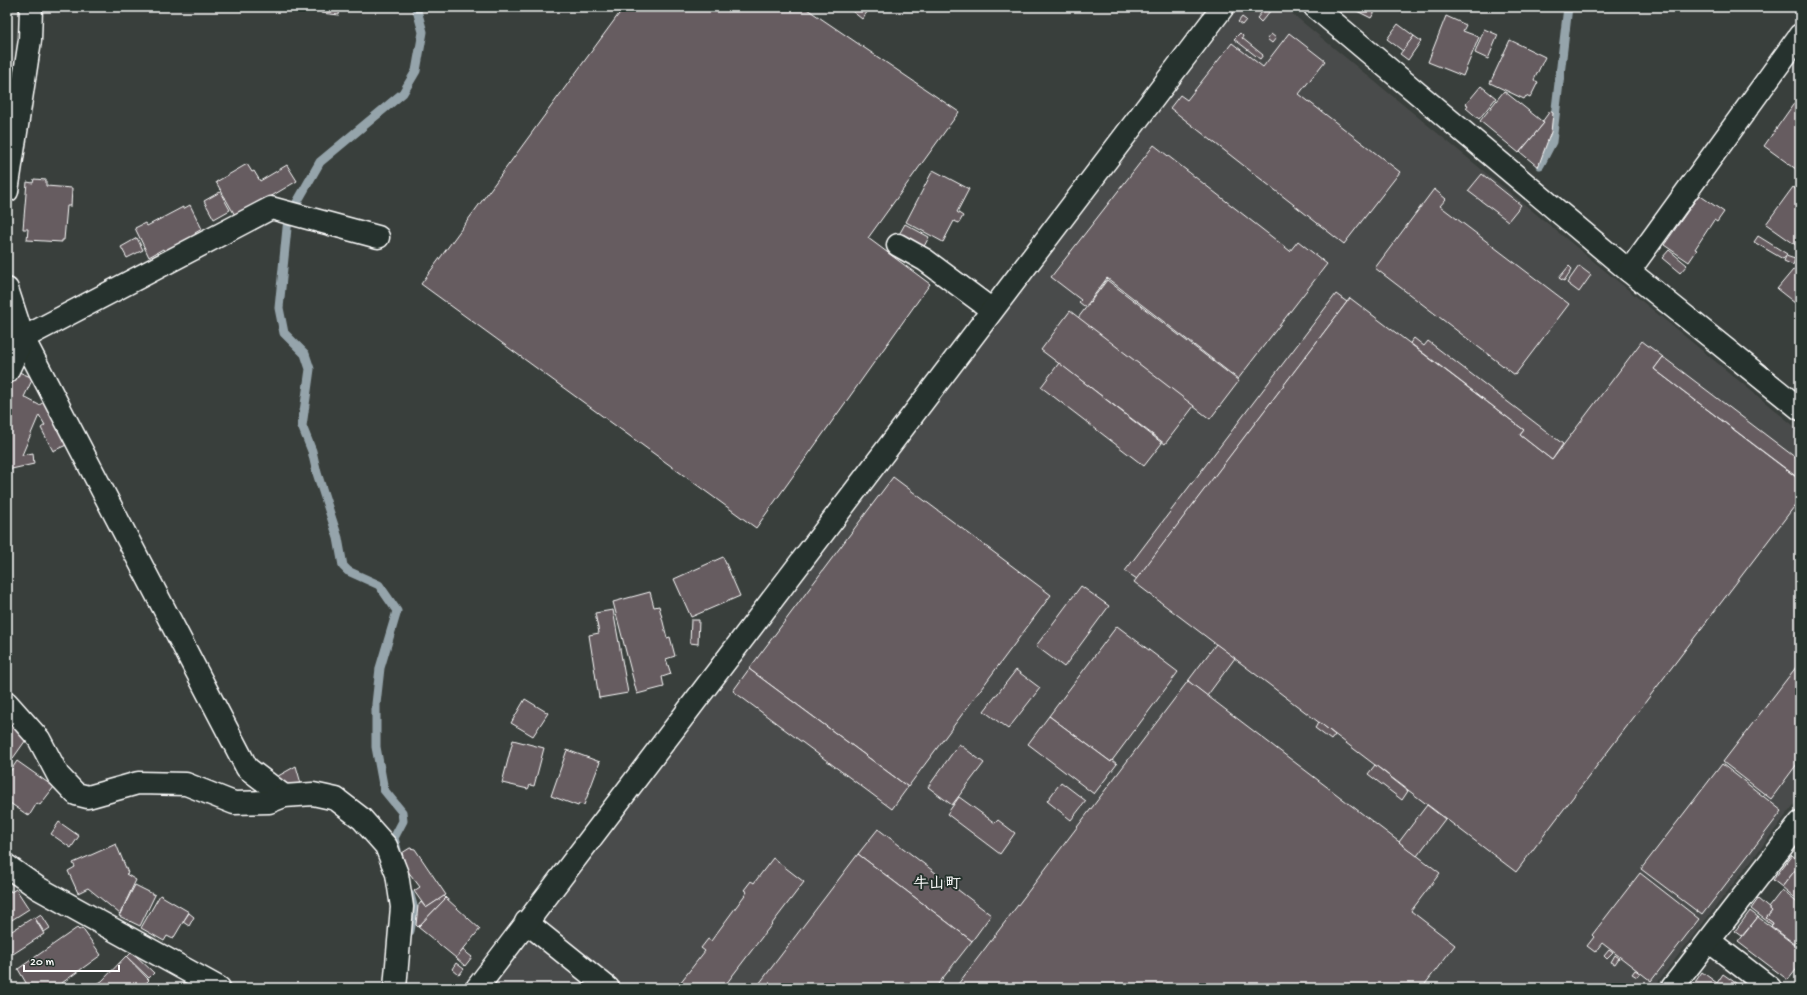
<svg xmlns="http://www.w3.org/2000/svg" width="1807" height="995" viewBox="0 0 1807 995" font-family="'Gochi Hand','Klee One',sans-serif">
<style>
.built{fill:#4a4c4b}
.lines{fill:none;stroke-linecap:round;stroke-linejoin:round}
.stream{stroke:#95a4ab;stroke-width:9}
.building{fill:#665c60;stroke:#fff}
.street-casing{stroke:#fff;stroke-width:25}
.street{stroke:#26332d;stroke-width:22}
.labels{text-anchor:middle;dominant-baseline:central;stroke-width:4;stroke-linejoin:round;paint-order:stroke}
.quarter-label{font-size:16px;font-weight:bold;fill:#fff;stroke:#26332d}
</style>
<rect width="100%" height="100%" fill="#393f3c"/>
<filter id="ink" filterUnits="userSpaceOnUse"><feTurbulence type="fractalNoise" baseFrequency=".025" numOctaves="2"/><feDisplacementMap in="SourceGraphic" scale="8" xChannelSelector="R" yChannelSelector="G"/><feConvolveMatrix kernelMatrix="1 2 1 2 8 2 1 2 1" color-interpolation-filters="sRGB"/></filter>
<g filter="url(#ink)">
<polygon class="built" points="1239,7 1284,7 1800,431 1800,797 1653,988 493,988"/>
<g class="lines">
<g class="stream">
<polyline points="1540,165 1552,142 1568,7"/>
<polyline points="397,850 394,838 403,821 402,812 384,790 376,747 376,704 380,668 397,611 379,585 348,571 343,566 338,538 317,473 312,451 302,426 310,369 305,354 284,333 279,308 288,218 320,162 403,93 416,71 423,32 416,7"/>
<polyline points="410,931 414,909 410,895"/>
</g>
</g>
<g class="building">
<polygon points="322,7 340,7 339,15 321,13"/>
<polygon points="624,7 804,7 959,112 868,238 930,284 756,528 421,284"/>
<polygon points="847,7 871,7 862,19"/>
<polygon points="1266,7 1271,10 1261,22 1257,18"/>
<polygon points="1349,7 1388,7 1386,11 1378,7 1371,18"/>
<polygon points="1446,16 1466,25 1463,31 1479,37 1463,76 1428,62"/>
<polygon points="1242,17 1246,20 1242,25 1238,22"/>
<polygon points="1398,24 1414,36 1403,51 1387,39"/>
<polygon points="1484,29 1498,35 1488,59 1475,53"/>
<polygon points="1240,33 1243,36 1242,38 1263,55 1260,59 1234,39"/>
<polygon points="1289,33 1325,61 1299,94 1400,172 1344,244 1170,108 1180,95 1187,100 1232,43 1263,67"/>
<polygon points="1271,34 1276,38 1272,43 1267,39"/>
<polygon points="1414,36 1421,41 1408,60 1400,54"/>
<polygon points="1510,40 1545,57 1534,80 1538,82 1530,98 1526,96 1524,99 1490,83"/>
<polygon points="1481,86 1496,98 1479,119 1466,108 1468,105 1466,104"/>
<polygon points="1504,91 1544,123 1519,153 1480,121"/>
<polygon points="1800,95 1800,172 1764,146"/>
<polygon points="1550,111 1553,113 1551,132 1538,167 1520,152 1544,123 1542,122"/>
<polygon points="1154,145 1290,251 1298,241 1327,264 1238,379 1107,278 1087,305 1084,306 1079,302 1081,300 1051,277"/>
<polygon points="247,164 252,172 254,171 260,181 287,165 297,181 236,217 216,182"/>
<polygon points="933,170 969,189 957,212 963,216 959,223 954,221 943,242 906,222"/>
<polygon points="1482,174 1521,205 1508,221 1468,191"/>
<polygon points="34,179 46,180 46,186 72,188 71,206 67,206 64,240 62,240 62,242 27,240 28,229 23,229 27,182 33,183"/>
<polygon points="1793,187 1800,192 1800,248 1766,224"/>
<polygon points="1434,189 1446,199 1440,206 1569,304 1515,375 1375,268"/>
<polygon points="220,192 230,210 214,219 204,201"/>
<polygon points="1699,195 1724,212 1717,222 1714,220 1695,249 1697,250 1689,262 1664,245"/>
<polygon points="190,205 202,229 195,233 197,237 165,253 163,249 149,257 135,228 145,223 147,226 183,207 183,209"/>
<polygon points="905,224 929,237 921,252 897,238"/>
<polygon points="1758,236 1787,254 1783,259 1754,242"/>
<polygon points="137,238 143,250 127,258 121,247"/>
<polygon points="1669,250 1687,265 1680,273 1662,258"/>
<polygon points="1786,256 1795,259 1793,265 1784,261"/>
<polygon points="1569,266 1572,269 1564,281 1559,278"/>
<polygon points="1579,266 1591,275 1579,292 1567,283"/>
<polygon points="1793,270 1800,273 1800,307 1777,289"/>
<polygon points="1107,280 1239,381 1210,419 1078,318"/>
<polygon points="1336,294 1347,302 1137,579 1125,571"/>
<polygon points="1350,298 1524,430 1520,435 1552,460 1642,341 1663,357 1654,369 1800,480 1800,499 1516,872 1134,582"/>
<polygon points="1800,310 1800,319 1796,316"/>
<polygon points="1070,311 1194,406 1165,444 1041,350"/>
<polygon points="1414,338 1424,346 1428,341 1563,444 1552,460 1520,435 1524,430 1410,343"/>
<polygon points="1663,357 1800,461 1800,476 1798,478 1654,369"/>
<polygon points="1059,363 1162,443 1144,466 1041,387"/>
<polygon points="12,369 33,378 24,397 39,405 50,399 73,442 53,451 41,428 45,425 39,415 22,455 33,453 34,464 7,470 7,380"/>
<polygon points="893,477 1051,595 908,787 749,669"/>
<polygon points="723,557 740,596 691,617 674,579"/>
<polygon points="1081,586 1109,606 1064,667 1036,646"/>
<polygon points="650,592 654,607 659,606 667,638 670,637 675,656 666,659 671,674 662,677 664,687 637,694 613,602"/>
<polygon points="613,610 628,693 599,698 589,635 599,633 595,613"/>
<polygon points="691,620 699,620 698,644 690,643"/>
<polygon points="1117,626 1178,672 1111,762 1049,716"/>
<polygon points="1216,644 1235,658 1207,696 1188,681"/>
<polygon points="1800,662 1800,760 1771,799 1723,762"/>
<polygon points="749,669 908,787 892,809 733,691"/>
<polygon points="1016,670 1040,688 1008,729 984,711"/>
<polygon points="1188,681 1440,873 1411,911 1455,945 1422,988 955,988"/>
<polygon points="525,699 548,713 533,736 511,723"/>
<polygon points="7,714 14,719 10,724 28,737 11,761 9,759 7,762"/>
<polygon points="1049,716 1111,762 1112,760 1117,764 1094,794 1028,744"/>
<polygon points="1319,722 1335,735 1331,740 1315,728"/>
<polygon points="513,740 544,748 534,786 530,785 528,789 502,783"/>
<polygon points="959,744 984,763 952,805 928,787"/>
<polygon points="567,750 600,762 584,805 579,804 578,806 551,796"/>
<polygon points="17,761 54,787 40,805 37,803 29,816 7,801 7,776"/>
<polygon points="1722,764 1782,811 1702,915 1641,869"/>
<polygon points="1375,765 1408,791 1402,800 1368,774"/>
<polygon points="296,766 302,787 281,790 271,780"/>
<polygon points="1061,782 1086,801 1071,820 1047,801"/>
<polygon points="959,797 995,823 998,820 1015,833 1000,854 947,814"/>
<polygon points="1427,805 1445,819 1417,856 1399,842"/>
<polygon points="59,822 79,836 71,848 51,834"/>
<polygon points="878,829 991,915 972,941 858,854"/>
<polygon points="116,844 128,873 126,874 136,880 120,914 88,888 78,893 68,871 75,867 73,863"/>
<polygon points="410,848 415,849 446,895 426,908 414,891 420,887 407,870 402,853"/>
<polygon points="858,854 972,941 935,988 756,988"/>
<polygon points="1792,855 1800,862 1800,864 1782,887 1773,880"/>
<polygon points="773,858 804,882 723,988 676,988 705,951 701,948 708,939 711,941 747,892 744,890 751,881 754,883"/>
<polygon points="1800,864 1800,902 1782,887"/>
<polygon points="1640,873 1699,919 1651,981 1602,943 1595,952 1587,946 1594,937 1592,935"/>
<polygon points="135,885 155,895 140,926 119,916"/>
<polygon points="7,886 11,892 16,889 29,909 7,923"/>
<polygon points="1782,890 1800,905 1800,948 1771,926 1773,923 1766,918 1772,911 1768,908"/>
<polygon points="160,895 189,912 173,939 167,936 164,941 141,928"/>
<polygon points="444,896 446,898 418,927 416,925 418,906 421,902 426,908"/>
<polygon points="446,898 480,929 456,958 418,927"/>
<polygon points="1758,899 1772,911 1766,918 1773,923 1772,925 1751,909"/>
<polygon points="1750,911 1758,917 1742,936 1735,931"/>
<polygon points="189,913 194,917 189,926 183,922"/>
<polygon points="41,914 50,928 44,932 35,918"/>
<polygon points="34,917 44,934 13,954 7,944 7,934"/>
<polygon points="1758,917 1800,949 1800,965 1788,980 1738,942"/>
<polygon points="77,928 79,930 82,928 101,955 55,988 29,988 18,969"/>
<polygon points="463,950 472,957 465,966 456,958"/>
<polygon points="1609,950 1613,953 1607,959 1604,956"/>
<polygon points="132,952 154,973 149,978 127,957"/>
<polygon points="1615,955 1619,958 1615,964 1611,962"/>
<polygon points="126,956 149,980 141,988 90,988 102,981"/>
<polygon points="456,963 464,969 459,975 452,969"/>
<polygon points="1635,970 1640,973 1637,977 1632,974"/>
<polygon points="1702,972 1717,983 1723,974 1743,988 1691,988"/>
<polygon points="7,980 13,988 7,988"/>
</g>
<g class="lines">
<g class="street-casing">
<g id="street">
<polyline points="1315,7 1629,271 1800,409"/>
<polyline points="7,191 30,40 31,7"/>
<polyline points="898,245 925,260 992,310"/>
<polyline points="1629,271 1800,35"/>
<polyline points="7,289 23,338 247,768 284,796"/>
<polyline points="7,372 23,338 271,208 378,237"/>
<polyline points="7,703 39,739 58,775 76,794 88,797 138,783 186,784 234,803 269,802 284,796 313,794 336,799 362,819 386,846 397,874 402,907 395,988"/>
<polyline points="7,866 38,888 219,988"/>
<polyline points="526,922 608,988"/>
<polyline points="1709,941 1770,988"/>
<polyline points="477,988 1223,7"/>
<polyline points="1672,988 1800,823"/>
</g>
</g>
<use href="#street" class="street"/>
</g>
</g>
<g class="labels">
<g class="quarter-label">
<text x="937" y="885">牛山町</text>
</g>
</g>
<rect width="1807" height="995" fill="none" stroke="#26332d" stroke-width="24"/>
<rect x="12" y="12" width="1783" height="971" fill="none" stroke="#fff" stroke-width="1.5" filter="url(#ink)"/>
<path d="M24 965v6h95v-6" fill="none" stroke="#ffffff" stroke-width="2"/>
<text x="30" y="965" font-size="12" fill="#ffffff" stroke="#26332d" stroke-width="3" paint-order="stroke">20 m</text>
</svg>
